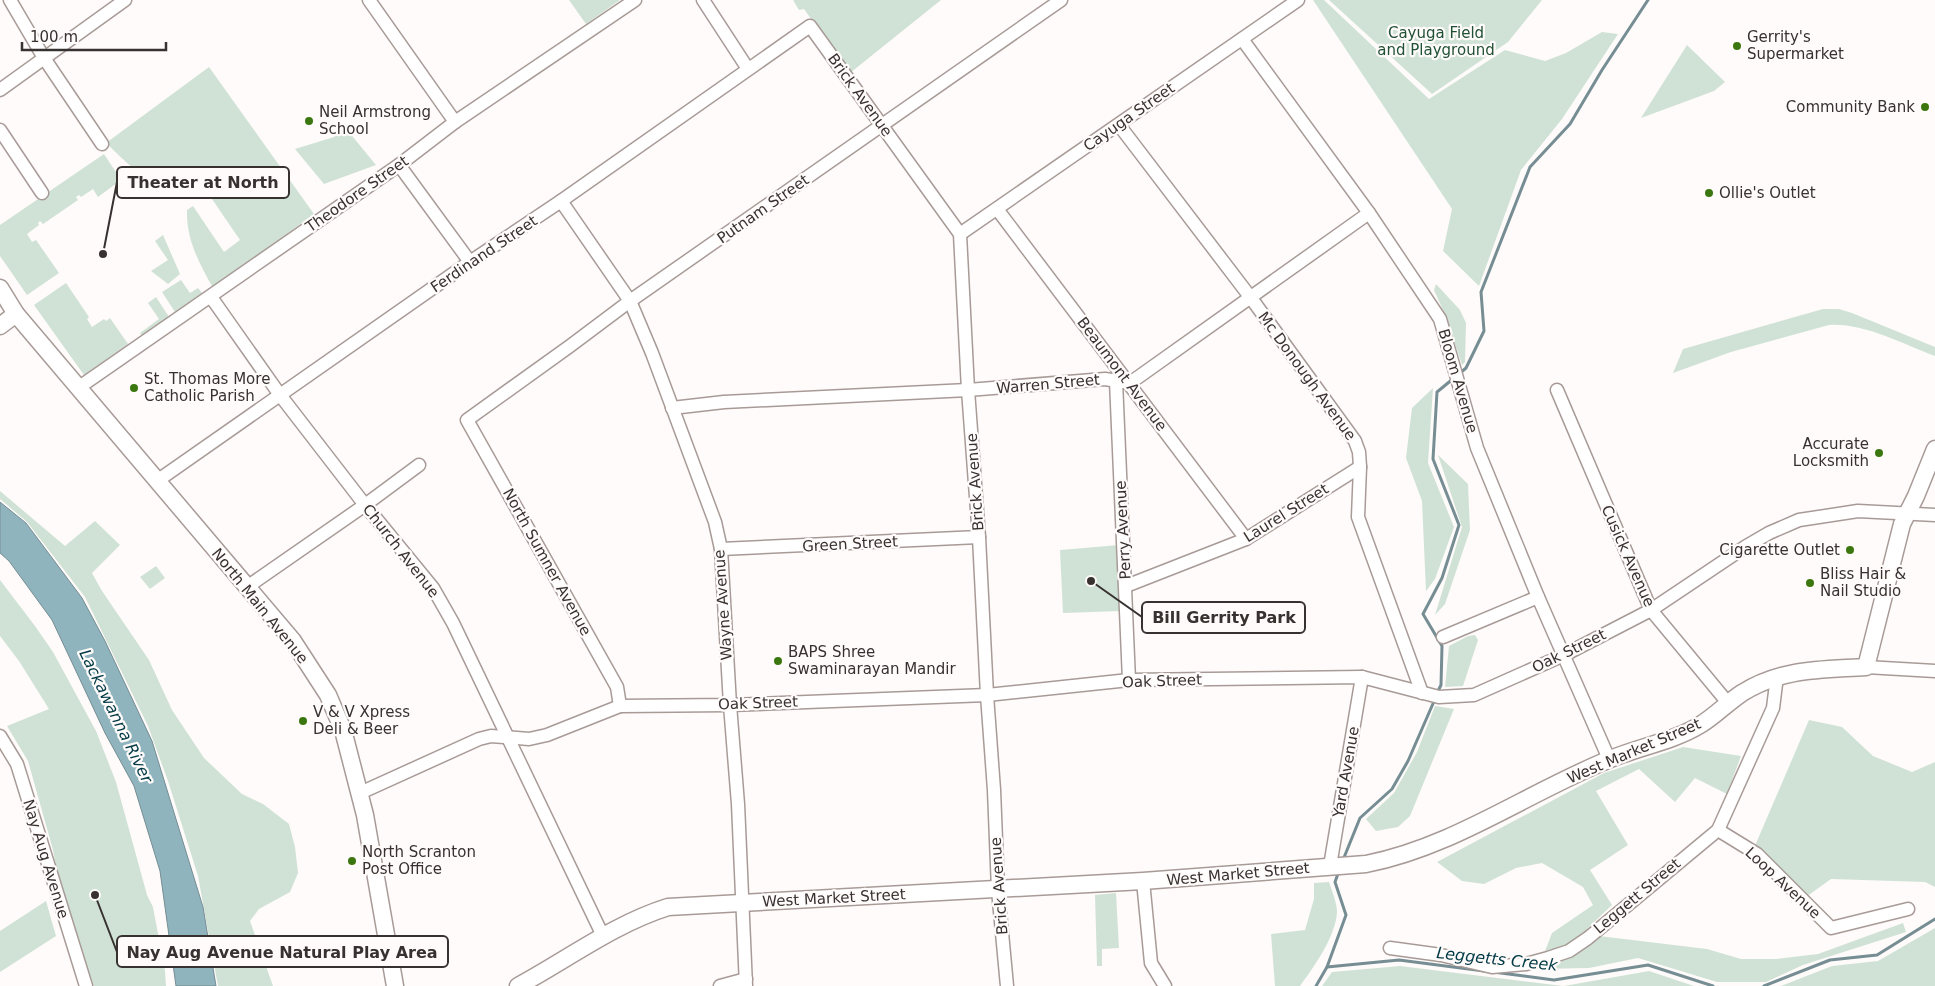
<svg xmlns="http://www.w3.org/2000/svg" width="1935" height="986" viewBox="0 0 1935 986" font-family="'DejaVu Sans',sans-serif">
<style>
.green{fill:#d0e2d5}
.water{fill:#90b4be;stroke:#758d93}
.lines{fill:none;stroke-linecap:round;stroke-linejoin:round}
.stream{stroke:#758d93;stroke-width:3}
.minor-casing{stroke:#a89b97;stroke-width:15}
.major-casing{stroke:#a89b97;stroke-width:19}
.minor{stroke:#fff;stroke-width:12}
.major{stroke:#fff;stroke-width:16}
.poi-dot{fill:#3b770e;stroke:#fefbfa;stroke-width:2}
.labels{text-anchor:middle;dominant-baseline:central;stroke-width:4.5;stroke-linejoin:round;paint-order:stroke}
.park-label{font-size:15px;fill:#215134;stroke:#fefbfa}
.poi-label{font-size:15px;fill:#373230;stroke:#fefbfa;text-anchor:start}
.street-label{font-size:15px;fill:#373230;stroke:#fefbfa}
.water-label{font-size:16px;font-style:italic;fill:#003945;stroke:#fefbfa}
.leader{fill:none;stroke:#373230;stroke-width:2}
.callout-dot{fill:#373230;stroke:#fefbfa;stroke-width:2}
.callout{fill:#fefbfa;stroke:#373230;stroke-width:2}
.callout-label{font-size:16px;text-anchor:middle;font-weight:bold;fill:#373230}
</style>
<rect width="100%" height="100%" fill="#fefbfa"/>
<g class="green">
<polygon points="569,0 620,0 586,24"/>
<polygon points="793,0 941,0 850,73 804,9 799,10"/>
<polygon points="1313,0 1324,0 1429,99 1505,50 1545,61 1566,53 1602,32 1618,34 1562,119 1521,170 1479,286 1443,251 1452,209"/>
<polygon points="1329,0 1542,0 1508,42 1432,94"/>
<polygon points="1687,45 1725,82 1714,91 1641,118"/>
<path d="M209 67 314 214 213 288C199 263 186 239 187 210L193 206 224 252 240 240 199 180C193 183 185 190 178 190 154 192 123 159 106 143Z"/>
<polygon points="341,131 348,131 376,165 324,184 295,149 334,137"/>
<polygon points="104,154 121,180 98,197 93,189 81,197 79,195 76,197 78,200 43,224 40,221 38,223 39,225 27,234 32,242 36,240 59,273 27,295 0,256 0,225"/>
<polygon points="163,235 180,274 168,284 151,271 168,260 155,241"/>
<polygon points="181,280 190,293 198,288 202,293 175,312 162,292"/>
<polygon points="66,283 89,317 87,319 92,327 104,319 106,321 110,318 128,344 84,375 34,305"/>
<polygon points="1436,284 1460,310 1466,323 1465,362 1462,365 1446,317 1434,290"/>
<polygon points="156,297 169,317 142,336 140,333 159,319 148,303"/>
<path d="M1823 309H1839L1852 313 1935 347V356C1902 344 1865 323 1829 325L1731 352 1673 373 1683 349Z"/>
<polygon points="1433,388 1428,463 1454,527 1435,579 1426,591 1422,501 1406,458 1412,408"/>
<polygon points="1438,455 1468,484 1470,530 1445,604 1435,615 1462,527"/>
<polygon points="0,491 65,546 95,521 120,545 92,573 102,591 149,660 172,710 204,758 242,794 263,804 289,824 295,847 298,873 290,892 259,909 250,921 273,986 218,986 198,876 168,781 148,726 85,597 27,522 0,499"/>
<polygon points="1119,545 1121,611 1063,613 1060,550"/>
<polygon points="156,566 165,578 150,589 140,577"/>
<polygon points="0,580 35,626 53,652 96,731 116,782 147,895 153,907 165,971 166,986 94,986 60,887 53,850 28,761 7,726 49,709 19,661 0,636"/>
<polygon points="1475,635 1478,640 1463,686 1445,687 1449,646 1468,636"/>
<polygon points="1435,706 1454,709 1410,816 1398,827 1376,831 1366,819 1394,793 1417,752"/>
<polygon points="1809,720 1842,727 1873,756 1912,772 1935,762 1935,887 1925,882 1831,879 1806,897 1754,848"/>
<polygon points="1683,747 1741,756 1727,794 1695,778 1675,802 1639,769 1596,791 1628,845 1590,870 1612,905 1587,929 1599,936 1707,949 1741,959 1776,959 1818,954 1903,923 1906,932 1803,965 1766,982 1717,982 1638,958 1589,968 1538,969 1552,933 1593,905 1583,887 1542,863 1516,868 1484,884 1462,881 1437,862 1604,773"/>
<path d="M1329 882C1332 891 1337 903 1337 912 1336 936 1314 967 1300 986H1275L1271 934 1305 930 1314 899V883Z"/>
<polygon points="1116,893 1119,948 1102,949 1102,966 1097,966 1095,895"/>
<polygon points="46,901 56,936 0,972 0,931"/>
<polygon points="1935,928 1935,986 1781,986 1832,966 1878,961"/>
<polygon points="1400,966 1563,986 1322,986 1332,972"/>
<polygon points="1649,971 1694,986 1564,986"/>
</g>
<polygon class="water" points="0,502 26,523 82,598 105,641 152,741 203,907 216,986 176,986 160,871 134,786 105,733 52,620 9,561 0,553"/>
<g class="lines">
<g class="stream">
<polyline points="1459,374 1466,368 1484,331 1481,292 1530,167 1570,124 1602,70 1648,0"/>
<polyline points="1437,693 1441,685 1442,646 1423,614 1442,578 1459,525 1433,459 1437,392 1454,378"/>
<polyline points="1343,860 1360,818 1392,789 1408,761 1435,699"/>
<polyline points="1327,967 1399,960 1484,971"/>
<polyline points="1493,972 1554,980 1648,965 1713,986"/>
<polyline points="1316,986 1327,967 1346,915 1335,882 1339,871"/>
<polyline points="1764,986 1830,960 1877,955 1935,919"/>
</g>
<g class="minor-casing">
<g id="minor">
<polyline points="10,0 44,58 102,144"/>
<polyline points="369,0 455,122"/>
<polyline points="703,0 748,69"/>
<polyline points="1242,39 1369,213 1440,319 1477,448 1538,597 1609,759"/>
<polyline points="0,90 125,0"/>
<polyline points="1119,125 1251,298 1355,441 1359,452 1360,467 1358,517 1422,693"/>
<polyline points="0,130 42,193"/>
<polyline points="399,165 470,262"/>
<polyline points="561,201 630,301 652,353 715,522 721,549 730,705 738,804 746,986"/>
<polyline points="997,209 1246,539"/>
<polyline points="960,234 1298,0"/>
<polyline points="211,297 280,395 365,505 433,588 453,623 603,936"/>
<polyline points="1116,381 1129,680"/>
<polyline points="78,388 399,165 455,122 635,0"/>
<polyline points="1557,390 1651,610 1728,703"/>
<polyline points="672,408 724,402 968,390 1105,379 1130,383 1369,213"/>
<polyline points="157,481 470,262 561,201 810,26 960,234 968,390 979,537 987,695 994,790 998,890 1007,986"/>
<polyline points="721,549 979,537"/>
<polyline points="1126,586 1246,539 1360,467"/>
<polyline points="247,587 365,505 419,465"/>
<polyline points="1443,637 1538,597"/>
<polyline points="1866,667 1935,671"/>
<polyline points="620,706 617,687 467,420 570,346 630,301 1061,0"/>
<polyline points="0,736 17,764 86,986"/>
<polyline points="360,793 479,739 491,736 529,739 547,735 620,706 730,705 987,695 1129,680 1362,677 1439,697 1474,695 1564,655 1651,610 1745,547 1769,533 1799,520 1858,511 1935,515"/>
<polyline points="1718,830 1757,854 1831,928 1908,909"/>
<polyline points="1330,866 1362,677"/>
<polyline points="1143,881 1151,963 1165,986"/>
<polyline points="1390,948 1441,955 1492,967 1526,964 1548,958 1569,951 1588,938 1718,830 1773,708 1777,676"/>
<polyline points="720,986 746,979"/>
</g>
</g>
<g class="major-casing">
<g id="major">
<polyline points="0,288 16,314 293,641 328,695 343,730 365,815 395,986"/>
<polyline points="0,326 16,314"/>
<path d="M518 986C568 959 614 924 668 907L1143 881 1366 864C1453 847 1527 793 1608 760 1638 747 1672 742 1700 725 1715 716 1727 703 1742 693 1782 668 1821 670 1866 667L1902 524 1916 496 1935 449"/>
</g>
</g>
<use href="#minor" class="minor"/>
<use href="#major" class="major"/>
</g>
<g class="poi-dot">
<circle cx="1737" cy="46" r="5"/>
<circle cx="1925" cy="107" r="5"/>
<circle cx="309" cy="121" r="5"/>
<circle cx="1709" cy="193" r="5"/>
<circle cx="134" cy="388" r="5"/>
<circle cx="1879" cy="453" r="5"/>
<circle cx="1850" cy="550" r="5"/>
<circle cx="1810" cy="583" r="5"/>
<circle cx="778" cy="661" r="5"/>
<circle cx="303" cy="721" r="5"/>
<circle cx="352" cy="861" r="5"/>
</g>
<g class="labels">
<g class="park-label">
<text x="1436" y="33">Cayuga Field<tspan x="1436" dy="17">and Playground</tspan></text>
</g>
<g class="poi-label">
<text x="1747" y="37">Gerrity's<tspan x="1747" dy="17">Supermarket</tspan></text>
<text x="1915" y="107" text-anchor="end">Community Bank</text>
<text x="319" y="112">Neil Armstrong<tspan x="319" dy="17">School</tspan></text>
<text x="1719" y="193">Ollie's Outlet</text>
<text x="144" y="379">St. Thomas More<tspan x="144" dy="17">Catholic Parish</tspan></text>
<text x="1869" y="444" text-anchor="end">Accurate<tspan x="1869" dy="17">Locksmith</tspan></text>
<text x="1840" y="550" text-anchor="end">Cigarette Outlet</text>
<text x="1820" y="574">Bliss Hair &amp;<tspan x="1820" dy="17">Nail Studio</tspan></text>
<text x="788" y="652">BAPS Shree<tspan x="788" dy="17">Swaminarayan Mandir</tspan></text>
<text x="313" y="712">V &amp; V Xpress<tspan x="313" dy="17">Deli &amp; Beer</tspan></text>
<text x="362" y="852">North Scranton<tspan x="362" dy="17">Post Office</tspan></text>
</g>
<g class="street-label">
<text transform="translate(860 95) rotate(54)">Brick Avenue</text>
<text transform="translate(1129 117) rotate(-35)">Cayuga Street</text>
<text transform="translate(357 194) rotate(-35)">Theodore Street</text>
<text transform="translate(763 209) rotate(-35)">Putnam Street</text>
<text transform="translate(484 254) rotate(-34)">Ferdinand Street</text>
<text transform="translate(1122 374) rotate(53)">Beaumont Avenue</text>
<text transform="translate(1307 376) rotate(54)">Mc Donough Avenue</text>
<text transform="translate(1458 381) rotate(74)">Bloom Avenue</text>
<text transform="translate(1048 384) rotate(-5)">Warren Street</text>
<text transform="translate(975 482) rotate(-94)">Brick Avenue</text>
<text transform="translate(1286 513) rotate(-32)">Laurel Street</text>
<text transform="translate(1123 530) rotate(-93)">Perry Avenue</text>
<text transform="translate(850 544) rotate(-3)">Green Street</text>
<text transform="translate(401 551) rotate(52)">Church Avenue</text>
<text transform="translate(1628 556) rotate(66)">Cusick Avenue</text>
<text transform="translate(547 562) rotate(61)">North Sumner Avenue</text>
<text transform="translate(723 605) rotate(-94)">Wayne Avenue</text>
<text transform="translate(260 606) rotate(51)">North Main Avenue</text>
<text transform="translate(1569 651) rotate(-26)">Oak Street</text>
<text transform="translate(1162 681) rotate(-2)">Oak Street</text>
<text transform="translate(758 703) rotate(-2)">Oak Street</text>
<text transform="translate(1634 751) rotate(-23)">West Market Street</text>
<text transform="translate(1346 772) rotate(-80)">Yard Avenue</text>
<text transform="translate(46 859) rotate(73)">Nay Aug Avenue</text>
<text transform="translate(1238 874) rotate(-5)">West Market Street</text>
<text transform="translate(1783 883) rotate(43)">Loop Avenue</text>
<text transform="translate(999 886) rotate(-94)">Brick Avenue</text>
<text transform="translate(1637 896) rotate(-40)">Leggett Street</text>
<text transform="translate(834 898) rotate(-3)">West Market Street</text>
</g>
<g class="water-label">
<text transform="translate(116 716) rotate(64)">Lackawanna River</text>
<text transform="translate(1497 959) rotate(6)">Leggetts Creek</text>
</g>
</g>
<path class="leader" d="M103 254L117 182M1091 581L1142 617M95 895L117 952"/>
<g class="callout-dot">
<circle cx="103" cy="254" r="5"/>
<circle cx="1091" cy="581" r="5"/>
<circle cx="95" cy="895" r="5"/>
</g>
<g class="callout">
<rect x="117" y="167" width="172" height="31" rx="5"/>
<rect x="1142" y="602" width="163" height="31" rx="5"/>
<rect x="117" y="936" width="331" height="31" rx="5"/>
</g>
<g class="callout-label">
<text x="203" y="188">Theater at North</text>
<text x="1224" y="623">Bill Gerrity Park</text>
<text x="282" y="958">Nay Aug Avenue Natural Play Area</text>
</g>
<path d="M22 42v8h144v-8" fill="none" stroke="#373230" stroke-width="2.5"/>
<text x="30" y="42" font-size="15" fill="#373230" stroke="#fefbfa" stroke-width="4" paint-order="stroke">100 m</text>
</svg>
